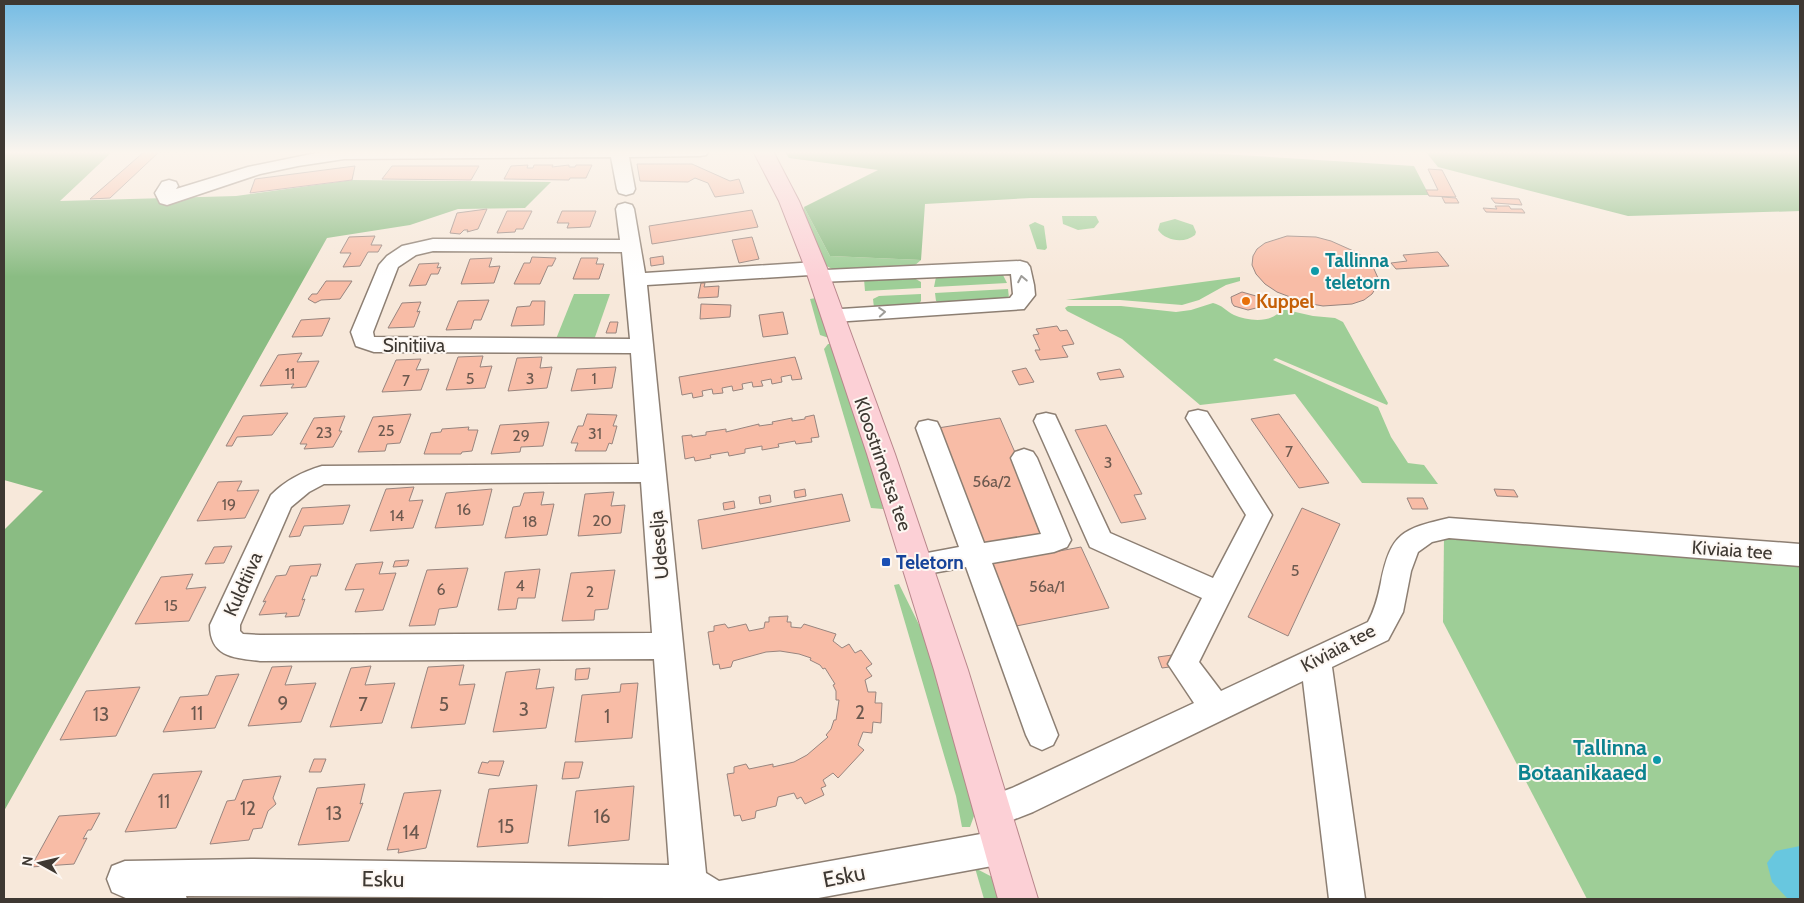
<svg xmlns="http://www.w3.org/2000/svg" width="1804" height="903" viewBox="0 0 1804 903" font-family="Cabin,sans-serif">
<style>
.green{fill:#9ece97}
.forest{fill:#8abc83}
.water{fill:#68c7df}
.building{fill:#f8bca6;stroke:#98857f}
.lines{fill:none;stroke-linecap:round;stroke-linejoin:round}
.minor-casing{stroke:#8d7f73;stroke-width:3}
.major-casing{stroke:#b8868b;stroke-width:2}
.minor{fill:#fff;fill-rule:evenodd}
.major{fill:#fcd0d6;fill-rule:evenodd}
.oneway{stroke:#9e9c98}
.culture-dot{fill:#0f9aa8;stroke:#fdf7f2;stroke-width:2}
.food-dot{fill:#e8710a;stroke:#fdf7f2;stroke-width:2}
.transit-dot{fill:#1a4fb4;stroke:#fdf7f2;stroke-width:2}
.labels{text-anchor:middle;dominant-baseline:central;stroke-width:4;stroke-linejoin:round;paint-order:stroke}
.number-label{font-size:16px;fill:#6c594f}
.culture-label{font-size:19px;font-weight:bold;fill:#0d838f;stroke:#fdf7f2;text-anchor:start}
.food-label{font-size:19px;font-weight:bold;fill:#c56008;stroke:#fdf7f2;text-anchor:start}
.street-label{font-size:19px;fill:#3e3832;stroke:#fdf7f2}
.transit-label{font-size:19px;font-weight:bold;fill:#164399;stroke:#fdf7f2;text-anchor:start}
.near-number-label{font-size:19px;fill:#6c594f}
.near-culture-label{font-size:22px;font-weight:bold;fill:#0d838f;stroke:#fdf7f2;text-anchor:end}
.near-street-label{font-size:22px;fill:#3e3832;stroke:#fdf7f2}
</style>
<rect width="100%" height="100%" fill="#f7e8da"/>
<g class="green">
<polygon points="804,207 830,256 921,260 914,266 839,272 824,265 803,211"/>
<polygon points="1062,216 1096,216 1099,222 1094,228 1078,230 1063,224"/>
<path d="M1175 219 1193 225 1196 232 1195 235C1184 244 1166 241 1158 230L1160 223Z"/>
<polygon points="1035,222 1044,226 1047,248 1045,250 1037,249 1029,225"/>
<polygon points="1002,273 1007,283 934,287 936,277"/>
<polygon points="1240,277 1240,281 1226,285 1199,300 1182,305 1120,300 1066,300"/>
<polygon points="914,278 921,282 921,288 865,291 864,279"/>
<polygon points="1008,289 1009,298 941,304 936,301 935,293"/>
<polygon points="574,294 610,294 594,340 556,339"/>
<polygon points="921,294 921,301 918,305 874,308 873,299 879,296"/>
<polygon points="816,298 829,338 820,335 810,299"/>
<path d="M1213 303C1222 305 1226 311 1234 315 1248 321 1272 324 1282 309L1313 316 1335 318 1343 322 1388 403 1387 405 1276 358 1273 360 1378 407 1391 437 1408 463 1424 465 1438 484 1362 483 1295 394 1200 405 1122 339 1067 311 1065 308 1068 306H1121L1176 312 1191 310Z"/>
<polygon points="828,344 832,344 880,494 883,509 871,508 824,349"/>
<polygon points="1444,537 1800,563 1800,899 1587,899 1443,622"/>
<polygon points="899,584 931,649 973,799 974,816 970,827 962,827 956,796 894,585"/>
<polygon points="975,868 998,880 1003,899 984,899"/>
</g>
<g class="forest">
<polygon points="4,151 113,151 60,201 236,196 352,180 551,182 525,208 458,209 410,225 327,238 4,811 4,530 43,491 4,480"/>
<polygon points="784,151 1176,151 1414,166 1429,195 1031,198 925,204 921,260 830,256 804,207 878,170 789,158"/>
<polygon points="1425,151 1800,151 1800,211 1628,216 1438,167"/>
</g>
<polygon class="water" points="1800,846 1800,899 1788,899 1772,882 1767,863 1776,851"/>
<g class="building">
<polygon points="145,151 220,151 159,152 110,198 90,199"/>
<polygon points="637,164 692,164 730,181 739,179 744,193 715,197 708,183 695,178 688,182 640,181"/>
<polygon points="528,165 527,168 533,168 534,165 553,165 552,167 569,165 569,167 575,167 576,165 592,165 586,178 570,178 569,180 504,179 511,166"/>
<polygon points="355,166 352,180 250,193 255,179"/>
<polygon points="392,166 479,166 471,180 382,179"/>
<polygon points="1428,169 1442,170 1456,197 1429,196 1426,190 1438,190"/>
<polygon points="1442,197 1456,198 1459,203 1445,203"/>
<polygon points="1491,198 1519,199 1522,205 1495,203"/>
<polygon points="1495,206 1509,206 1511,209 1522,209 1525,213 1486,212 1483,208 1497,209"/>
<polygon points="487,209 478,229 467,232 468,230 464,230 460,234 450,233 457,213"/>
<polygon points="752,210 758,227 652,244 649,226"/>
<polygon points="507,211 532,211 523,229 516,229 515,232 497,233"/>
<polygon points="562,211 596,211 590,227 567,228 569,223 557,223"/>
<polygon points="375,236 371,245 382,245 378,252 368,252 360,266 343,267 351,253 340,253 349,237"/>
<polygon points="1287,236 1316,237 1331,241 1358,253 1367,261 1374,269 1378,278 1377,286 1372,294 1364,300 1352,304 1323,306 1306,303 1277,292 1265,284 1256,274 1252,265 1253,256 1257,249 1265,243"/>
<polygon points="752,237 759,259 739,263 732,240"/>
<polygon points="1438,252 1449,266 1396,269 1391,263 1407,261 1403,255"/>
<polygon points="663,256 664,264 651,266 650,258"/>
<polygon points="532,257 556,258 552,266 548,266 540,284 514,284 524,263 530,263"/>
<polygon points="492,258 489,267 500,266 494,283 461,284 470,259"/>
<polygon points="581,258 598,258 596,264 604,264 599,279 573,279"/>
<polygon points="439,263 437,268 441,267 438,274 431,274 426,285 409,286 419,264"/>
<polygon points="326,281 352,281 340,299 321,300 315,303 308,299 312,294 317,294"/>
<polygon points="701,283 705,283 704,287 719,286 718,297 698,298"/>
<polygon points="1242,292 1256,296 1261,302 1260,307 1248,310 1234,306 1232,303 1231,297"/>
<polygon points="489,300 481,320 474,320 471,329 446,330 458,301"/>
<polygon points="532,301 545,301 544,325 511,326 517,307 530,306"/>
<polygon points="421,302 417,312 420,311 414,327 388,328 402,303"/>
<polygon points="701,304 731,305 730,317 700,319"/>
<polygon points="783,312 788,334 763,337 759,315"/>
<polygon points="330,318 322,336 292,337 301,320"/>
<polygon points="610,322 618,322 616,333 606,333"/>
<polygon points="1057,326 1060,331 1067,330 1074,344 1062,346 1068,357 1040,360 1035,350 1040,350 1033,335 1039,334 1036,329"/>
<polygon points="302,353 297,362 319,361 306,387 291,388 294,384 260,386 278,355"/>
<polygon points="483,356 480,367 492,366 485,388 446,390 458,357"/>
<polygon points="542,357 540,368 552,367 547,388 508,391 517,358"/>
<polygon points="795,357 802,379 792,380 791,375 781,377 782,382 772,384 771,379 761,381 763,386 753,387 752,382 742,384 743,389 733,391 732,386 722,388 723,393 713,394 712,389 702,391 703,396 693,398 692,393 682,395 679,377"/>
<polygon points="421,359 416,370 429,369 421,390 382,392 396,360"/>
<polygon points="616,367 612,388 571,391 577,369"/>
<polygon points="1026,368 1034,382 1019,385 1012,371"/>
<polygon points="1120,369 1124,377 1100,380 1097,373"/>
<polygon points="288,413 272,435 237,437 232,446 226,446 243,416"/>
<polygon points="411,414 400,443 387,444 385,451 358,452 373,417"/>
<polygon points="587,414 617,415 613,426 617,426 612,444 609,443 606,451 575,451 578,443 571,443 578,426 583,426"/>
<polygon points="1279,414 1329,483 1299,488 1251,419"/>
<polygon points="814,415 819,437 811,438 812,442 796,444 795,441 778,444 779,447 762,450 762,446 745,449 745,453 729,456 728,452 710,455 711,458 695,461 694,457 685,459 682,436 692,435 692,437 706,435 706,432 726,429 726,432 759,424 759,426 773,424 772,422 792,418 792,421 805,419 805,417"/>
<polygon points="345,416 339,431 342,431 333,447 304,449 307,444 300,444 314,418"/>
<polygon points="1000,418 1050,533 981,545 938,428"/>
<polygon points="549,422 543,446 521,447 520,452 491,454 500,425"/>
<polygon points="1106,425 1142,494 1134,495 1146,519 1121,523 1075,430"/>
<polygon points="469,427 468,430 478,430 472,451 462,452 461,454 424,454 431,433 441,432 442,429"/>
<polygon points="242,481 237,491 259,490 245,518 197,521 218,482"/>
<polygon points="414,487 409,501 423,500 413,528 370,531 386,489"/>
<polygon points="492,489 483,525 435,528 446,493"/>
<polygon points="805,489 806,496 795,498 794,491"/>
<polygon points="1494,489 1514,490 1518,497 1497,496"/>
<polygon points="544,492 541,505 554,504 547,535 505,538 513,507 520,506 524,493"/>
<polygon points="614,492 611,506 625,505 621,533 578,536 585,494"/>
<polygon points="842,494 850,521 702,549 698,520"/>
<polygon points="770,495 771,502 760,504 759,497"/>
<polygon points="1407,498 1423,498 1428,509 1412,509"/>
<polygon points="734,501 735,508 724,510 723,503"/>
<polygon points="350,505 343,524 304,526 300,536 289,537 302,508"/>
<polygon points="1302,508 1340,524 1288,636 1248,617"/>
<polygon points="232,546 224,563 205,564 214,547"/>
<polygon points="1081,547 1109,608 1011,627 988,564"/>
<polygon points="409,560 407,566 393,567 395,561"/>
<polygon points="383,562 379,574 396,573 383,610 355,612 364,589 345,590 356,564"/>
<polygon points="321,564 317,576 311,576 302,600 305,599 299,616 285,617 287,613 259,615 266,601 263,602 276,576 286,575 290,566"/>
<polygon points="468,568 457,607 439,609 435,625 409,626 427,570"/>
<polygon points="540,569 535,598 518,598 516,609 498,610 505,572"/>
<polygon points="615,570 608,609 595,610 594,620 562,621 571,573"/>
<polygon points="193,574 186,589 206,587 189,621 135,624 161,577"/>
<polygon points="788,616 787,622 791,622 791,627 801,628 804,624 836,634 833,641 842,648 849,644 855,653 861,650 872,664 866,668 872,676 865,680 868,692 876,692 875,703 882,703 881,723 873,722 872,733 863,732 858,745 864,750 838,778 833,773 823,780 826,786 821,788 824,795 805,804 801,797 797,799 794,793 778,797 776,806 756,811 755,818 742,821 740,815 734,816 727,774 734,773 734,767 746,764 749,769 773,764 773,767 794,762 807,755 828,737 826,735 831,729 834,720 836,720 839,700 836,700 836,691 833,685 835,684 825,668 823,669 820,665 810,660 811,658 799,654 780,651 766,652 733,661 731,667 720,669 719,664 713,665 708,632 714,631 714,626 725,624 728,628 746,624 749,631 764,628 765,622 769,622 769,617"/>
<polygon points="1172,655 1177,666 1162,668 1158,657"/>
<polygon points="464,665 459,685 475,684 465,724 411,728 428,667"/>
<polygon points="292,666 285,685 316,683 301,722 248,726 272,667"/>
<polygon points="371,666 365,685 395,683 382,723 330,727 351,668"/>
<polygon points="590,668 588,679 575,680 576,669"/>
<polygon points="540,669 536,689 554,687 546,728 493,732 506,672"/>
<polygon points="239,674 215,728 163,732 180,697 208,695 216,676"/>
<polygon points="638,683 632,738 575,742 582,695 620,692 621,684"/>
<polygon points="140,687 116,736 60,740 86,691"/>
<polygon points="314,759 326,759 321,772 309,772"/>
<polygon points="489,761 504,761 499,776 478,773 482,762 488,763"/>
<polygon points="565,762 583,762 579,778 562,779"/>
<polygon points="202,771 176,828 125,832 153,774"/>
<polygon points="281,776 273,798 276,804 268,811 262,828 253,829 249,840 210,844 227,801 235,800 243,780"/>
<polygon points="365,784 360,804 363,803 349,841 298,845 317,788"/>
<polygon points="537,785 528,843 477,847 489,789"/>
<polygon points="634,786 629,840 568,846 576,791"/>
<polygon points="441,790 426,848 398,853 399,849 387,850 404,793"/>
<polygon points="100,813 91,830 88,830 83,839 87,838 74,864 31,867 59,816"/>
</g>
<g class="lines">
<g class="minor-casing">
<g id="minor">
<polygon points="326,151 709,151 706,155 700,156 629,157 635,189 633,193 626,195 619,193 617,189 611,157 344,159 298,166 260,174 167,205 160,203 155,193 162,182 169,180 176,182 178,186 176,189 248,167"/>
<path d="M625 203 632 205 634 209 645 273 816 262 823 264 825 270 1020 261 1027 263 1030 267 1034 285 1035 295 1024 309 834 322 826 320 823 315 826 310 1010 298 1013 294 1011 274 819 282 812 280 810 275 647 285 706 873 719 881 1003 830 1015 835 1020 847 1015 859 1003 864 813 899 186 896 187 899H128L112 892 107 879 112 866 125 861 251 859 669 865 654 659 260 661C234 658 210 657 210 625L271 495C286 480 302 472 322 466L639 464 631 353 374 352 356 346 351 332 379 265 387 256 402 246 433 239 620 240 616 209 618 205ZM433 251 622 252 630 339 374 337 373 332 398 267 416 255ZM641 482 652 633 260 635 243 634 240 631V625L291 507 309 492 324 484Z"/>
<path d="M1198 410 1207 412 1272 515 1199 662 1221 691 1368 622C1375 609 1378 597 1381 582 1391 533 1402 529 1449 518L1800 544V566L1449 538 1432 542 1418 552 1411 571 1403 612 1388 640 1332 667 1365 899H1329L1303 681 1033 812 992 828 980 824 975 812 980 800 1012 788 1194 703 1168 664 1202 598 1090 547 1034 421 1037 415 1046 413 1055 415 1110 533 1213 578 1246 515 1186 418 1189 412Z"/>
<polygon points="928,420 937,422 940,428 984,543 1041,534 1011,458 1015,452 1024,449 1033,452 1037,458 1071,540 1067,547 1054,552 992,563 1058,735 1053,745 1042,750 1031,745 1026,735 966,567 916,576 906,573 902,565 906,557 959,547 916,428 919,422"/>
</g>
</g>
<g class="major-casing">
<polygon id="major" points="753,151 773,151 799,201 827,268 895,454 968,670 1038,899 998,899 934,670 867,454 805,268 779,201"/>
</g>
<use href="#minor" class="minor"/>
<use href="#major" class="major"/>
</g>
<defs><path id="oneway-chevron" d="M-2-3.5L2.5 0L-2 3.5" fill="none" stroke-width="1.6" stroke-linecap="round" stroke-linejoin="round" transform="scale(1.25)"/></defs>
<g class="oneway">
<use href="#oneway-chevron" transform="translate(1022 279) rotate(-101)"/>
<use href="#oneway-chevron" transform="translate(882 312) rotate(-4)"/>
</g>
<linearGradient id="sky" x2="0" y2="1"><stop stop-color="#75bce4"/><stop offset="0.55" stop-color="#fbf5ee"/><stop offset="1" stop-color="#fbf5ee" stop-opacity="0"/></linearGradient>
<rect width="1804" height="277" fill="url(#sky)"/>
<g class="culture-dot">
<circle cx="1315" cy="271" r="5"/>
<circle cx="1657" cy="760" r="5"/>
</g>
<circle class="food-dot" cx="1246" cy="301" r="5"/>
<rect class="transit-dot" x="881" y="557" width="10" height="10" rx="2.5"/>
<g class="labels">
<g class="number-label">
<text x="290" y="373">11</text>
<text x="470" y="378">5</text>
<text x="530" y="378">3</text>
<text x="594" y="378">1</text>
<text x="406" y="380">7</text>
<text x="386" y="430">25</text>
<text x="324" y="432">23</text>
<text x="595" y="433">31</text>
<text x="521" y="435">29</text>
<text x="1289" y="451">7</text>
<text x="1108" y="462">3</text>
<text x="992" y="481">56a/2</text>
<text x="229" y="504">19</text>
<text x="464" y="509">16</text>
<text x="397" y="515">14</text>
<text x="602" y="520">20</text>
<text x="530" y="521">18</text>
<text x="1295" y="570">5</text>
<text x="520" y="585">4</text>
<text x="1047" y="586">56a/1</text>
<text x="441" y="589">6</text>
<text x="590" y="591">2</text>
<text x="171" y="605">15</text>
</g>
<g class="culture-label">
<text x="1325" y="260">Tallinna<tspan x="1325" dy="22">teletorn</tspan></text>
</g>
<g class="food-label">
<text x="1256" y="301">Kuppel</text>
</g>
<g class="street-label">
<text x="414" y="345">Sinitiiva</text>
<text transform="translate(883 464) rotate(71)">Kloostrimetsa tee</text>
<text transform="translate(659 545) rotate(-95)">Udeselja</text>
<text transform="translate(1732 550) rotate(4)">Kiviaia tee</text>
<text transform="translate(243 584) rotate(-66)">Kuldtiiva</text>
<text transform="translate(1338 648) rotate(-28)">Kiviaia tee</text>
</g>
<g class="transit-label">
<text x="896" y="562">Teletorn</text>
</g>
<g class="near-number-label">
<text x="283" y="703">9</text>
<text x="363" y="704">7</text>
<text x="444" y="704">5</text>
<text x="524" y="709">3</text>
<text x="860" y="712">2</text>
<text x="197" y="713">11</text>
<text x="101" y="714">13</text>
<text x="607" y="716">1</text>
<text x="164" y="801">11</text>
<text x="248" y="808">12</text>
<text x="334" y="813">13</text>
<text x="602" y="816">16</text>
<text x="506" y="826">15</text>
<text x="411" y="832">14</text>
</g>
<g class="near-culture-label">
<text x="1647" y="747">Tallinna<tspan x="1647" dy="25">Botaanikaaed</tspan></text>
</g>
<g class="near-street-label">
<text transform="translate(844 876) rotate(-11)">Esku</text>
<text transform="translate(383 879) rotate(1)">Esku</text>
</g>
</g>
<rect width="1804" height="903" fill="none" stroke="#3e3832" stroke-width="10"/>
<g transform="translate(40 863) rotate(278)" stroke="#fdf7f2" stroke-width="4" paint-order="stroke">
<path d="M0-4L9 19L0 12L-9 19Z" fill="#3e3832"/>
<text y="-8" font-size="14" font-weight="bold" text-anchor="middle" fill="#3e3832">N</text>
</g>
</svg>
